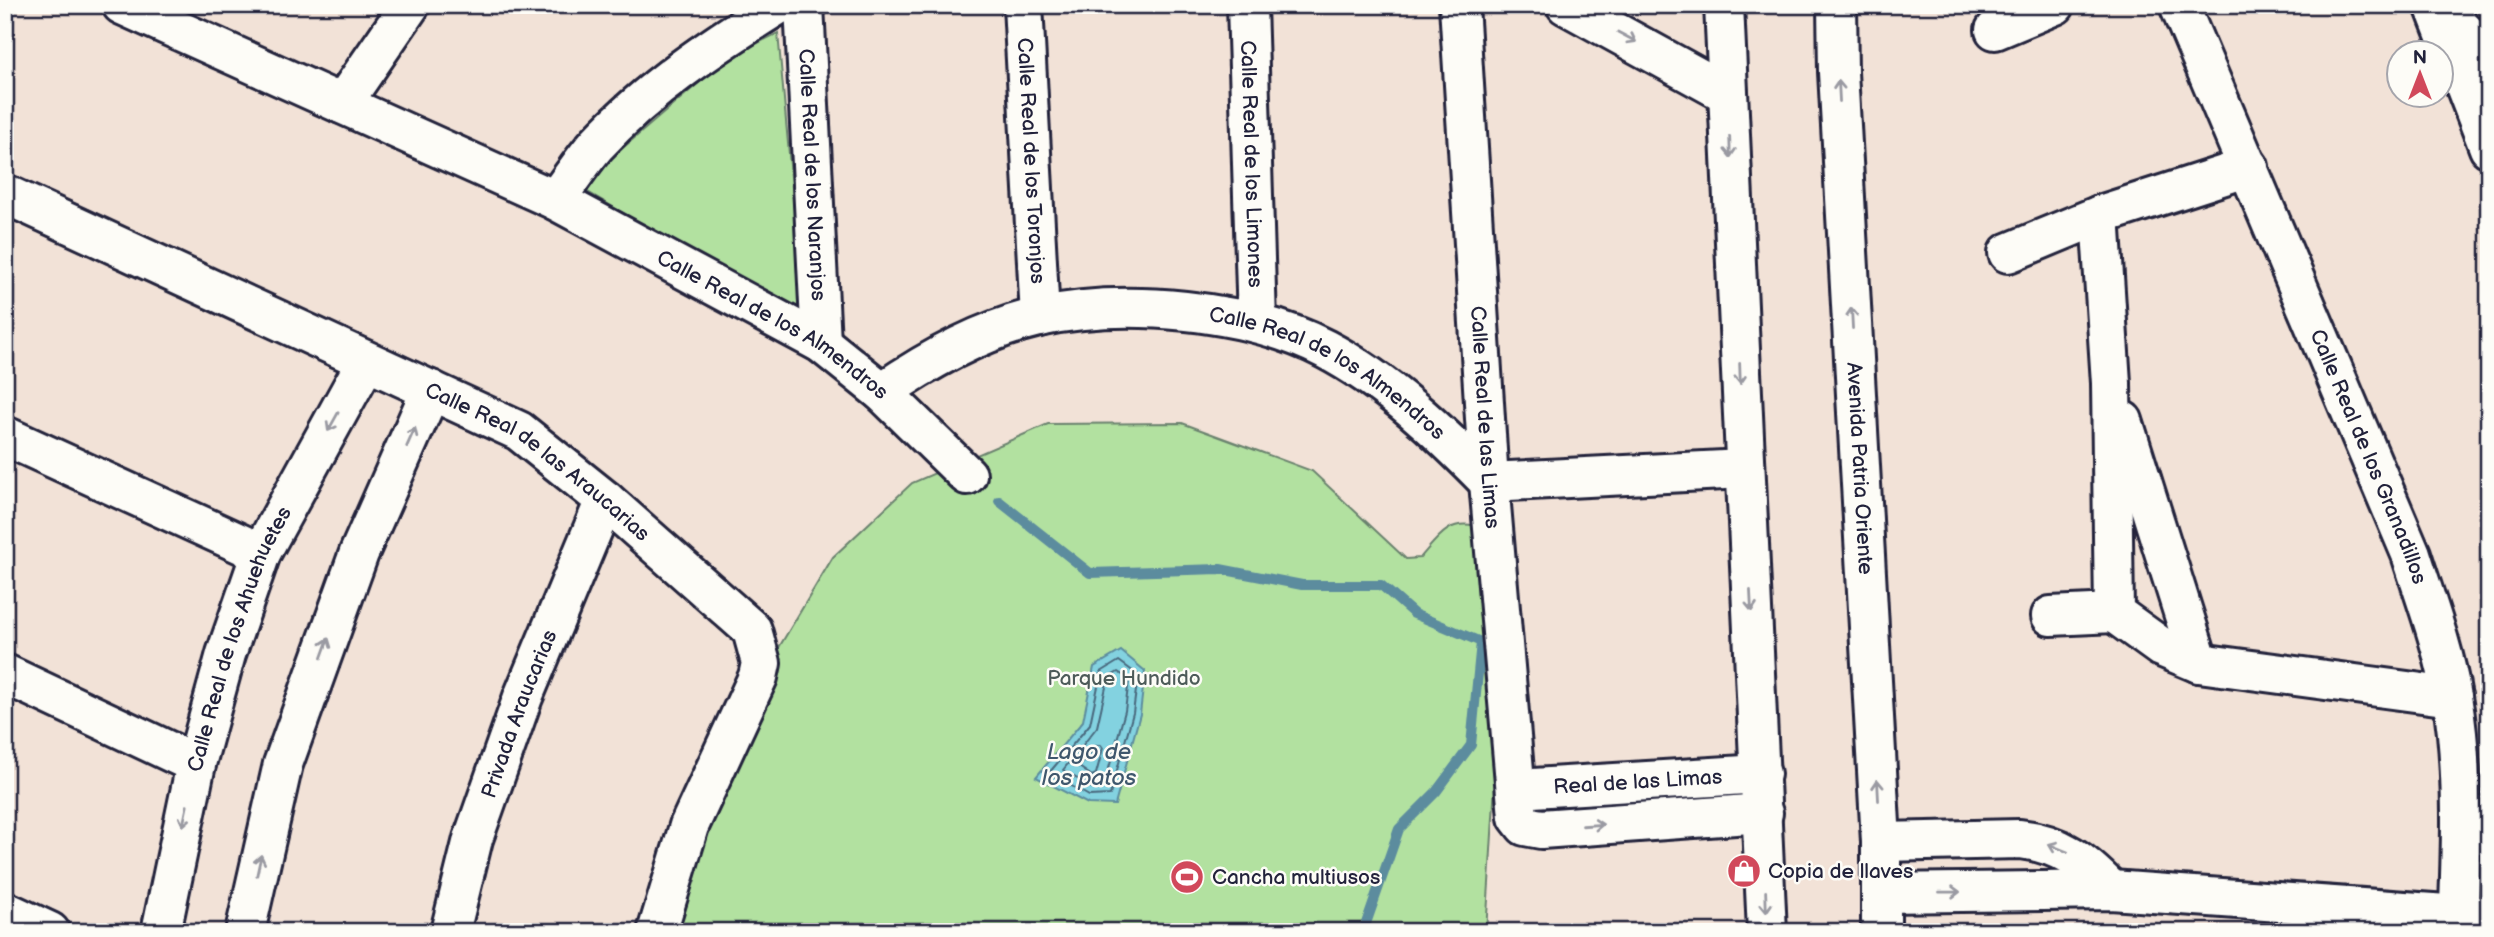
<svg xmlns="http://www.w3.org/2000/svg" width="2494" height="937" viewBox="0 0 2494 937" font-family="'Balsamiq Sans',sans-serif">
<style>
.green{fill:#b2e1a0;stroke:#6a826e;stroke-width:2}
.water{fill:#83d2e0;stroke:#5c8c9e;stroke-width:2}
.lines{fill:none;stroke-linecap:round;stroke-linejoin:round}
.shore{stroke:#49687d;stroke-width:2}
.stream{stroke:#5c8c9e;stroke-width:10}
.street-casing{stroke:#22223b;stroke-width:44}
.secondary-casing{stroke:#22223b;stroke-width:44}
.street{stroke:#fdfcf7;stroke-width:38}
.secondary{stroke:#fdfcf7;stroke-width:38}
.oneway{stroke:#9a9aa2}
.labels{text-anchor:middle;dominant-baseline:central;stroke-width:5;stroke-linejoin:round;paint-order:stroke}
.street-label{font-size:21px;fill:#22223b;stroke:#fdfcf7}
.park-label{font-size:21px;fill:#4d5b59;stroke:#fdfcf7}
.poi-label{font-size:21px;fill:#22223b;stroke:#fdfcf7;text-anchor:start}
.water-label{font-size:23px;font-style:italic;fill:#3f576d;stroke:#fdfcf7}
</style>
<rect width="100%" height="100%" fill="#f2e2d7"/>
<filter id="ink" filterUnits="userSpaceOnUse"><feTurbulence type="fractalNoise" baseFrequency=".0143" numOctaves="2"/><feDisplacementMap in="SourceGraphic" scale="14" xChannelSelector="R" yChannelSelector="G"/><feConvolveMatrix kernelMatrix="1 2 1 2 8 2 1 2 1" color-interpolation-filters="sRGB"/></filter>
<g filter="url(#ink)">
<g class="green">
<polygon points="778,33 804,320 581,188 604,164 728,58"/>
<path d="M1182 423 1312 471 1406 559 1420 558C1437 539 1448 519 1475 526L1497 752 1486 932H672L707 809 772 659 833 557 912 483 1048 424Z"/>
</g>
<polygon class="water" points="1121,651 1145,671 1140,714 1115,805 1088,804 1036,777 1083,721 1094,667"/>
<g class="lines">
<g class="shore">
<polygon points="1119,661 1138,675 1133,713 1110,795 1089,796 1049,773 1090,724 1101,672"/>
<polygon points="1118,672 1129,679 1125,711 1104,786 1092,788 1063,770 1097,727 1108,678"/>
<polygon points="1097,745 1101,745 1103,748 1096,774 1092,776 1079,767"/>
</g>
<polyline class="stream" points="999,501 1090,573 1220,569 1302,585 1381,585 1414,614 1481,642 1471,745 1436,792 1399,829 1363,932"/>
<g class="street-casing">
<g id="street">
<path id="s1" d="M122 5 555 200 821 343 882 392 967 475"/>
<path id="s2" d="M804 5 821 343"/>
<path id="s3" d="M1023 5 1040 317"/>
<path id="s4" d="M1247 5 1257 322"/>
<path id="s5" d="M1459 5 1489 482 1518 817 1525 826 1541 829 1763 813"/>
<polyline points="1566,5 1728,94"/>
<path id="s6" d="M2179 5 2411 554C2426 601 2444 649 2452 697 2465 771 2461 857 2458 932"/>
<polyline points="2434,5 2489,148"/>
<polyline points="2440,7 2489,56"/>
<polyline points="1995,30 2055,5"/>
<polyline points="342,104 410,5"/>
<path id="s7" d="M5 194 519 431 605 500 752 630 761 663 758 677 689 826 657 932"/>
<path d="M555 200C569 182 582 161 597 144 649 88 714 45 778 5"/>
<polyline points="2100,215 2111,383 2114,613 2161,647 2199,663 2452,697"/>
<polyline points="2008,253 2100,215 2249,167"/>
<path id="s8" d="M882 392C930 359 982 330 1039 317 1124 298 1248 309 1325 349 1388 382 1440 432 1489 482L1744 469"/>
<polyline points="2123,421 2199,663"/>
<polyline points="5,436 261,553"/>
<polyline points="2051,616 2114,613"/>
<polyline points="5,674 196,764"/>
<path id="s9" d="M1516 789 1761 774"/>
<path d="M1881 842 2020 839C2061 844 2083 861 2111 890"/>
<polyline points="1881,893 2111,890 2489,917"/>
<polyline points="5,911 50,932"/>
<path id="s10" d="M161 932 196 764 226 654 261 553 366 362"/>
<polyline points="245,932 283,764 359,553 431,390"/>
<path id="s11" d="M450 932 473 839 523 697 605 500"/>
</g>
</g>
<g class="secondary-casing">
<g id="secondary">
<polyline points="1724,5 1767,932"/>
<path id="s12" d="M1837 5 1838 72 1881 842V932"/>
</g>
</g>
<use href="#street" class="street"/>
<use href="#secondary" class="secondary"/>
</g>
<defs><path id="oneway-shaft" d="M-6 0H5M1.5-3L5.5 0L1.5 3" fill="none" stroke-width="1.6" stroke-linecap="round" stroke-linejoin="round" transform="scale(1.75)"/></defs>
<g class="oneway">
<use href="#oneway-shaft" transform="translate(1627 37) rotate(28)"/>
<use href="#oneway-shaft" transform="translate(1839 91) rotate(-93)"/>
<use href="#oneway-shaft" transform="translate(1730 147) rotate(88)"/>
<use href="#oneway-shaft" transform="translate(1852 318) rotate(-93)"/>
<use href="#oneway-shaft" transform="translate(1740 374) rotate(88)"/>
<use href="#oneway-shaft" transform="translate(333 422) rotate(119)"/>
<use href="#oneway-shaft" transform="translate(411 437) rotate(-66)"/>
<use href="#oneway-shaft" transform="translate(1751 601) rotate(87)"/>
<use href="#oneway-shaft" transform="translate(325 648) rotate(-70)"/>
<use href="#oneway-shaft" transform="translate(1878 790) rotate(-93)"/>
<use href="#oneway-shaft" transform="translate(185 816) rotate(102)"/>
<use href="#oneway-shaft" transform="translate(1593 825) rotate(-4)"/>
<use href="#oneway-shaft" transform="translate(2058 848) rotate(-158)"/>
<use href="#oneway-shaft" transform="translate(259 865) rotate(-78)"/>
<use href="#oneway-shaft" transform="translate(1950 892) rotate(-1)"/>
<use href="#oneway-shaft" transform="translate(1766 902) rotate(88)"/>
</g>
</g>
<defs>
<g id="shop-disc" transform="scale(1.75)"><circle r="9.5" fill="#d1495b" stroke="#fdfcf7"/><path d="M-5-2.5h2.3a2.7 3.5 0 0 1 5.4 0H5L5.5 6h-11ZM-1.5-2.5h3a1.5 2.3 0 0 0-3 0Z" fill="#fff"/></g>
<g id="stadium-disc" transform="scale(1.75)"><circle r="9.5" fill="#d1495b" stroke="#fdfcf7"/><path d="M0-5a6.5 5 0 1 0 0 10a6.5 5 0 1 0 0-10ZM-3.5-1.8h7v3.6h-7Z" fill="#fff"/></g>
</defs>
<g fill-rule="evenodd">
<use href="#shop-disc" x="1744" y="871"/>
<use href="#stadium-disc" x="1187" y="877"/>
</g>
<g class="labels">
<g class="street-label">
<text stroke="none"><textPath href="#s3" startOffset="156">Calle Real de los Toronjos</textPath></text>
<text stroke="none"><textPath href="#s4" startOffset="159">Calle Real de los Limones</textPath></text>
<text stroke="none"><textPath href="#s2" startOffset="170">Calle Real de los Naranjos</textPath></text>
<text stroke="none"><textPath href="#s1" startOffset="726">Calle Real de los Almendros</textPath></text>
<text stroke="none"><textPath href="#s8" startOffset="480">Calle Real de los Almendros</textPath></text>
<text stroke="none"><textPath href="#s5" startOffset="413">Calle Real de las Limas</textPath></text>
<text stroke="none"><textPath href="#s6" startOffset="490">Calle Real de los Granadillos</textPath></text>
<text stroke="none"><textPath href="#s7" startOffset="598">Calle Real de las Araucarias</textPath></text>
<text stroke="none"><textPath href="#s12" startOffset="464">Avenida Patria Oriente</textPath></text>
<text stroke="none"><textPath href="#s10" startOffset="304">Calle Real de los Ahuehuetes</textPath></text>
<text stroke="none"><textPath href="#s11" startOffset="229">Privada Araucarias</textPath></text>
<text stroke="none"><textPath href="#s9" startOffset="122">Real de las Limas</textPath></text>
</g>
<g class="park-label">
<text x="1124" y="678">Parque Hundido</text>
</g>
<g class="poi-label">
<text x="1768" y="871">Copia de llaves</text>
<text x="1212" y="877">Cancha multiusos</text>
</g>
<g class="water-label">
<text x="1089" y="752">Lago de<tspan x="1089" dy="26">los patos</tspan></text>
</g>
</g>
<rect width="2494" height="937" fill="none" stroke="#fdfcf7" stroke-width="28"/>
<rect x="14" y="14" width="2466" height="909" fill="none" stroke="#22223b" stroke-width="2.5" filter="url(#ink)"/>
<g transform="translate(2420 74)"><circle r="33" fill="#fdfcf7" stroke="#a5a5ac" stroke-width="2"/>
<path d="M0-5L12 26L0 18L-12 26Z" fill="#d1495b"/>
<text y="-10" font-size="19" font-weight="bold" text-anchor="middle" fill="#22223b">N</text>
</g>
</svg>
